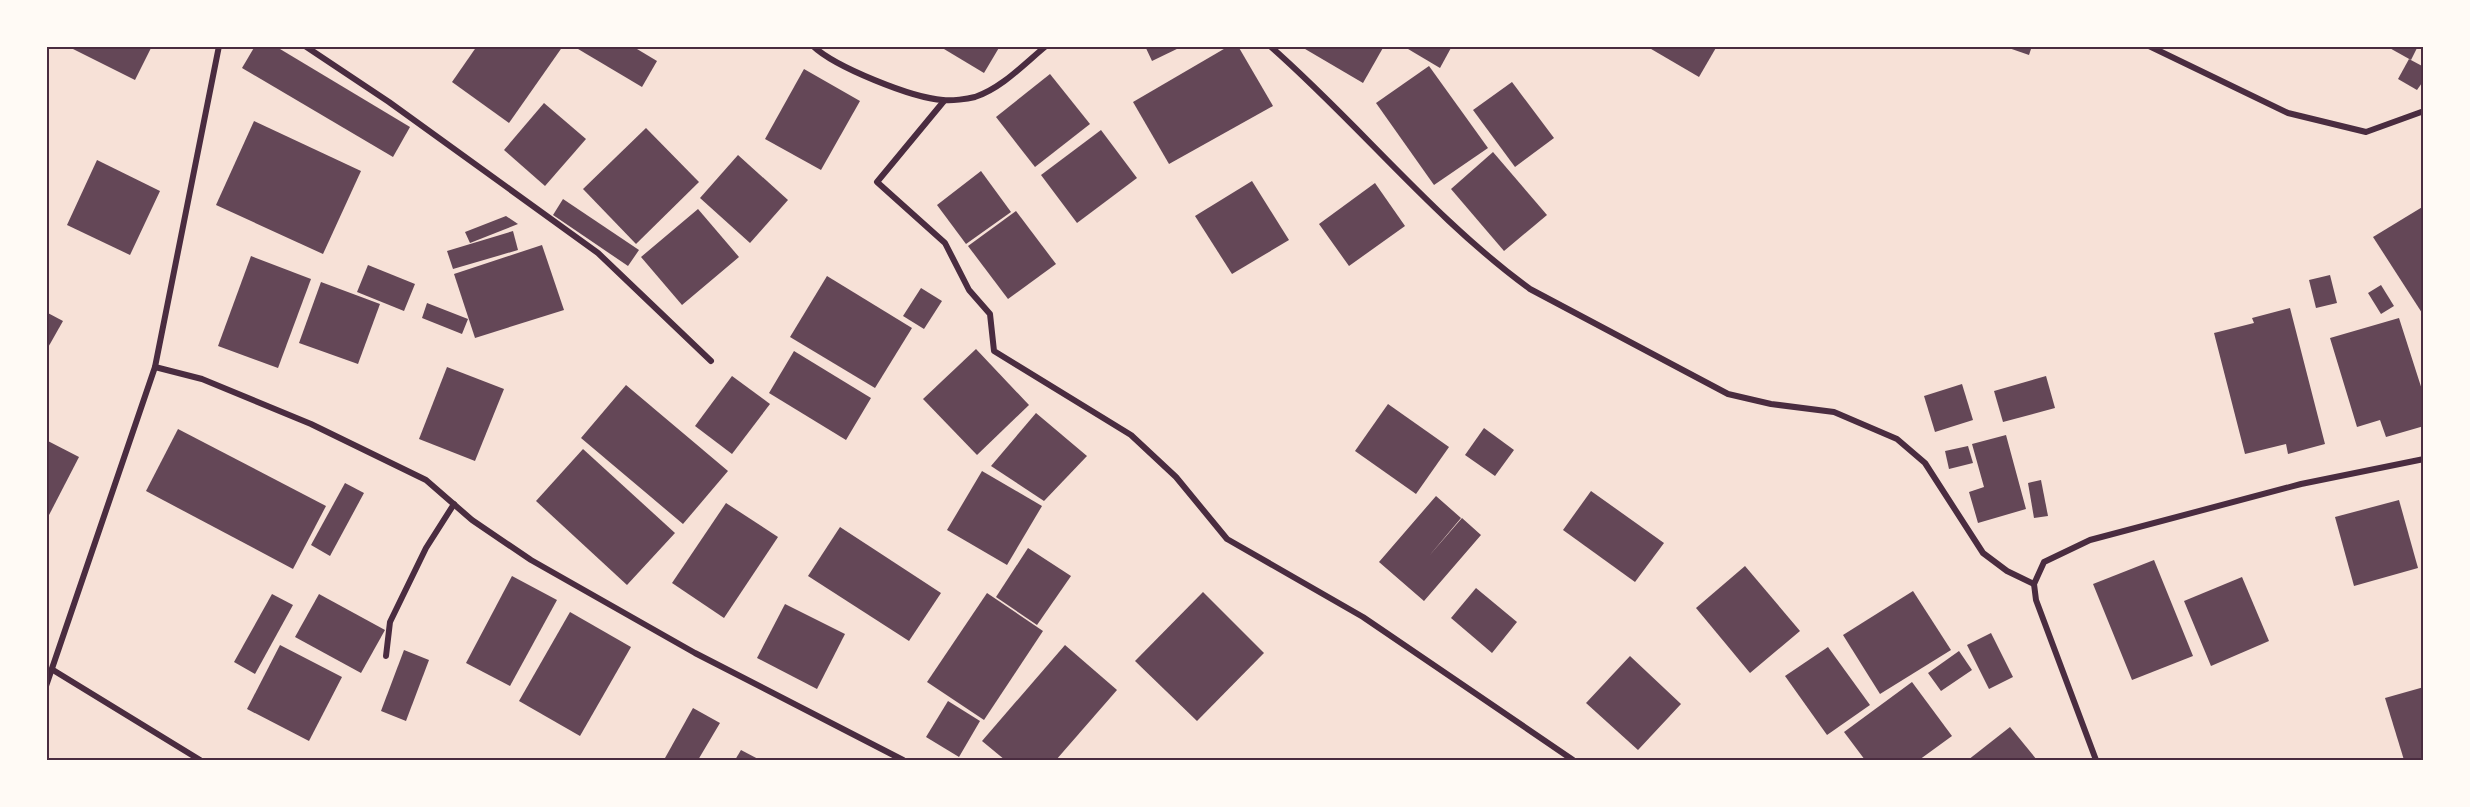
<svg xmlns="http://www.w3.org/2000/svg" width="2470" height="807" viewBox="0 0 2470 807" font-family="'Titillium Web',sans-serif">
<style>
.building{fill:#644757}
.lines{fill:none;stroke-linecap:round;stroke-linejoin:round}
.minor{stroke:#4a2c40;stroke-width:6}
.neatline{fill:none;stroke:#4a2c40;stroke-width:2}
</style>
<rect width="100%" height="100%" fill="#f7e1d7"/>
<g class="building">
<polygon points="67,46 152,46 135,80"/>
<polygon points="255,46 275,46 410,127 393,157 242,68"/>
<polygon points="477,46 563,46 509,123 452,82"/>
<polygon points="573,46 632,46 657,61 642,87"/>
<polygon points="939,46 1000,46 984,73"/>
<polygon points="1145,46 1183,46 1152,61"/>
<polygon points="1229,46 1238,46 1273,106 1169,164 1133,102"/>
<polygon points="1300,46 1384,46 1363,83"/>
<polygon points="1403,46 1452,46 1440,68"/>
<polygon points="1646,46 1717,46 1699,77"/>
<polygon points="2003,46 2032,46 2029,55"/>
<polygon points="2386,46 2418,46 2411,60"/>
<polygon points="2409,59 2424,67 2424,80 2417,90 2398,79"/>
<polygon points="1429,66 1488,148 1434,185 1376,103"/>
<polygon points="804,69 860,101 821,170 765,139"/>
<polygon points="1050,74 1090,124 1035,167 996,117"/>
<polygon points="1512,82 1554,138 1515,167 1473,110"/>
<polygon points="544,103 586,139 545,186 504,150"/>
<polygon points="254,121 361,171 323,254 216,205"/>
<polygon points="646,128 699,182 636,244 583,189"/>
<polygon points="1101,130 1137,178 1077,223 1041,175"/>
<polygon points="1493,152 1547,215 1504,251 1451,189"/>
<polygon points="738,155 788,200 750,243 700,198"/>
<polygon points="97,160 160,191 130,255 67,225"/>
<polygon points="981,171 1011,212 966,244 937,205"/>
<polygon points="1252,181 1289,240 1232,274 1195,216"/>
<polygon points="1375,183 1405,226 1349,266 1319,224"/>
<polygon points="563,199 639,250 628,266 553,215"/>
<polygon points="2424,206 2424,316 2373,237"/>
<polygon points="698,209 739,257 682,305 641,257"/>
<polygon points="1016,211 1056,264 1008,299 968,246"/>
<polygon points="506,216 518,224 470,243 465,232"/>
<polygon points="513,231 518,250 453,269 447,251"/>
<polygon points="542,245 564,310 475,338 454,274"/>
<polygon points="251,256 311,279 278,368 218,346"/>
<polygon points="368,265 415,284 404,311 357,292"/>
<polygon points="2330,275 2337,303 2316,308 2309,280"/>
<polygon points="827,276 912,328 875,388 790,337"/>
<polygon points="321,282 380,304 358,364 299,343"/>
<polygon points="2381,285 2394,306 2381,314 2368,293"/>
<polygon points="921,288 942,301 924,329 903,316"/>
<polygon points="427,303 468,319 462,334 422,318"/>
<polygon points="2290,308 2325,444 2288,454 2286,444 2245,454 2214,333 2254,323 2252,318"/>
<polygon points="46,312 63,321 46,351"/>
<polygon points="2399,318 2424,396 2424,426 2386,437 2380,420 2357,427 2330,338"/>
<polygon points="976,349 1029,405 977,455 923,399"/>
<polygon points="794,351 871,398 846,440 769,393"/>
<polygon points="447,367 504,389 475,461 419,439"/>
<polygon points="732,376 770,404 732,454 695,426"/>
<polygon points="2046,376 2055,408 2003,422 1994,391"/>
<polygon points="1962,384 1973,420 1935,432 1924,396"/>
<polygon points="626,385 728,471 683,524 581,438"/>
<polygon points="1388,404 1449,447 1416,494 1355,451"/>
<polygon points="1036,413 1087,456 1044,501 991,466"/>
<polygon points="1484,428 1514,450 1495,476 1465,455"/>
<polygon points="178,429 326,506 293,569 146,491"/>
<polygon points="2006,435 2026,509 1978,523 1969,492 1984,487 1972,444"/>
<polygon points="46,440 79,457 48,517 46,516"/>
<polygon points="1968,446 1973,463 1949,469 1945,451"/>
<polygon points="583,449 675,533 627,585 536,501"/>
<polygon points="982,471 1042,506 1007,565 947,530"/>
<polygon points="2041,480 2048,516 2034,518 2028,483"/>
<polygon points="345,483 364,493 330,556 311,545"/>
<polygon points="1591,491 1664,543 1635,582 1563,530"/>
<polygon points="1436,496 1461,518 1429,556 1462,518 1481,535 1424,601 1379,562"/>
<polygon points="2399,500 2418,568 2354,586 2335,517"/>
<polygon points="726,503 778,537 724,618 672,583"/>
<polygon points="840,527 941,593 909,641 808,576"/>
<polygon points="1028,548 1071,576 1037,625 996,597"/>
<polygon points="2154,560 2193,656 2132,680 2093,584"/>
<polygon points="1745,566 1800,631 1750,673 1696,608"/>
<polygon points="512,576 557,600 510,686 466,663"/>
<polygon points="2242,577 2269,641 2211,666 2184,601"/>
<polygon points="1476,588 1517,622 1492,653 1451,618"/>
<polygon points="1913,591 1951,650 1880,694 1843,635"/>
<polygon points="1203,592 1264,653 1197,721 1135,661"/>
<polygon points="987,593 1043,631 984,720 927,682"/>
<polygon points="272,594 293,605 255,674 234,662"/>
<polygon points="319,594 385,630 361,673 295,637"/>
<polygon points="785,604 845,634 817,689 757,658"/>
<polygon points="570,612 631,647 580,736 519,701"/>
<polygon points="1991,633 2013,677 1989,689 1967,645"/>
<polygon points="280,645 342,677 309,741 247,709"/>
<polygon points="1065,645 1117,690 1056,760 1005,760 982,741"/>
<polygon points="1828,647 1870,705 1827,735 1785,676"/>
<polygon points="404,650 429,660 406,721 381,711"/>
<polygon points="1959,651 1972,670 1941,691 1928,673"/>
<polygon points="1630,656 1681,704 1638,750 1586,703"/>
<polygon points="1912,682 1952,736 1919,760 1865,760 1844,732"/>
<polygon points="2424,687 2424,760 2404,760 2385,698"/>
<polygon points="948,701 980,721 959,757 926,737"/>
<polygon points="693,708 720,723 698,760 670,760 665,758"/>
<polygon points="2010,727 2037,760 1968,760"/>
<polygon points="741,750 760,760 735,760"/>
</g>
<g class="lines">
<g class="minor">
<polyline points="305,46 389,102 598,253 711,361"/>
<path d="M813 46C835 67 912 98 943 100 952 101 967 99 975 97 1002 88 1024 64 1046 46"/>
<path d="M1270 46C1359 124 1434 219 1530 289L1728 394 1771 404 1834 412 1897 439 1925 463 1983 553 2007 571 2034 584"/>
<polyline points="2149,46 2288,113 2366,132 2424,111"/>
<polyline points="944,101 877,182 945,243 969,290 990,314 994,351 1131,435 1176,477 1227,539 1363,617 1573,760"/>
<polyline points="155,367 202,379 311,424 426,480 472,520 531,560 695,653 903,760"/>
<polyline points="386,656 390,622 426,548 454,504"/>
<polyline points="53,670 200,760"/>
<polyline points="46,686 155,367 219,46"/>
<polyline points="2096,760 2036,600 2034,584 2044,562 2090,540 2301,484 2424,459"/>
</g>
</g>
<rect width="2470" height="807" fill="none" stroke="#fffaf5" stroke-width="96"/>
<rect x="48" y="48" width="2374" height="711" class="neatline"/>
</svg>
